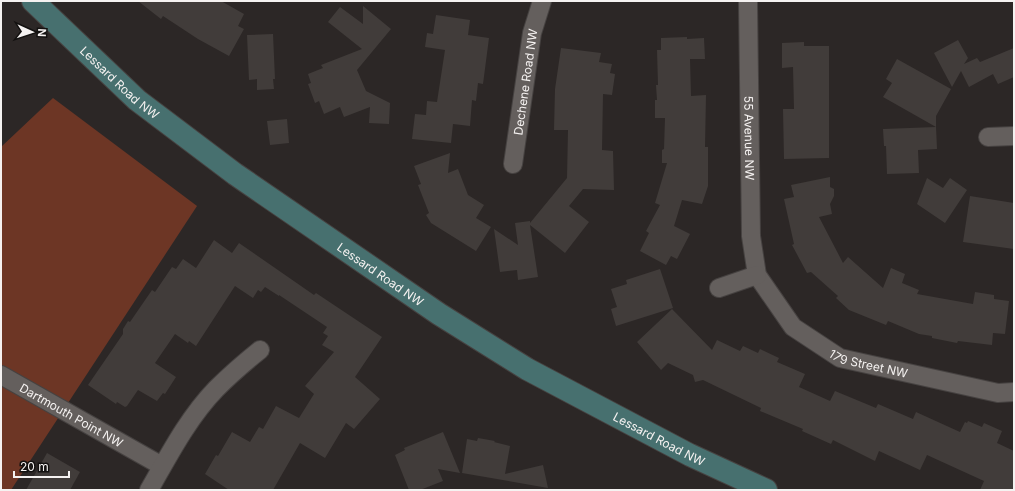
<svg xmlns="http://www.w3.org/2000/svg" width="1015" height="491" viewBox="0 0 1015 491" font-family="Inter,sans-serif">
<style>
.green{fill:#6d3625}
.building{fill:#413c3a}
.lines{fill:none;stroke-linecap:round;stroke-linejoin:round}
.minor-casing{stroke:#464241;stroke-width:20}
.secondary-casing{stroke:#464241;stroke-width:24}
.minor{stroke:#645f5d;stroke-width:18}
.secondary{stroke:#47706f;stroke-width:22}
.labels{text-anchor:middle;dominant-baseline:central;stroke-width:4;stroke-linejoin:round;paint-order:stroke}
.street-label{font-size:12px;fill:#f5f2f1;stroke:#131110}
</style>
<rect width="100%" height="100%" fill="#2c2726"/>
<polygon class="green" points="53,98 197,206 11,490 1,490 1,147"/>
<g class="building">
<polygon points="138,1 221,1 244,14 238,26 244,29 229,56 198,39 163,16 161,19"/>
<polygon points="363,6 391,29 357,70 366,91 390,103 389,124 369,123 370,107 344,117 340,107 324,114 319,101 315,103 308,84 311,83 308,74 323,68 321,65 362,49 328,22 340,7 363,24"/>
<polygon points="436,15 470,20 468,35 489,38 483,84 478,83 476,101 472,100 470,126 453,124 451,143 412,139 415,114 426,115 427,101 437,102 445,50 425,47 427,33 433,34"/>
<polygon points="273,34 275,79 273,79 274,89 257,90 257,79 249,80 247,35"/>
<polygon points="687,37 687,39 704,38 705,59 690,59 691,96 706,95 705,147 708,147 708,186 702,204 682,200 674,226 690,234 677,259 671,256 666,265 640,251 649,233 646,231 660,205 655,203 667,163 662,163 662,150 664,149 665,118 655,118 655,100 657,100 656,85 658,85 657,50 661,50 661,38"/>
<polygon points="958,40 968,58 964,64 977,58 980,62 1014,48 1014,77 998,84 993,74 969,87 961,71 952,87 934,53"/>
<polygon points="804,42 804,46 829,46 829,158 784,159 783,109 794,109 793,67 782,68 782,43"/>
<polygon points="561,48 601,53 599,62 612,64 610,73 615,74 612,95 603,94 602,150 613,151 614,190 583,189 569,206 589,222 565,253 530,225 538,277 518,280 517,270 500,272 494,229 518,245 515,223 530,221 530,223 567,178 568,130 554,130 555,89"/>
<polygon points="897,59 951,89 936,116 936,127 883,97 892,83 886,79"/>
<polygon points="287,119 289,143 270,145 267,121"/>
<polygon points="936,127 937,149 918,150 919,173 887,174 886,146 884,146 883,129"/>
<polygon points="450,153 448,173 458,169 468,195 484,205 476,218 491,227 476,251 431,223 426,215 429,213 418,185 421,184 414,166"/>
<polygon points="830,177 830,187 834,189 834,196 830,204 832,214 819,217 843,263 848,257 883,288 891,268 905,274 902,283 919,290 917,294 973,304 975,292 994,295 994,299 1009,301 1005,334 993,333 992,345 958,341 957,343 932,338 932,336 919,334 888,321 886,325 849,310 836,298 838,296 811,272 807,273 792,245 794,244 784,199 794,197 791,185"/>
<polygon points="927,178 943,188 950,178 967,190 945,223 917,204"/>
<polygon points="970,196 1014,203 1014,249 963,242"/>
<polygon points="214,240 232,253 239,243 314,295 316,293 382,337 355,377 380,399 354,429 346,423 325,458 300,443 273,490 229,490 205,474 216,455 218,456 232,432 250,442 259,427 263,429 276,406 299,418 314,394 305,386 334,352 322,345 328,336 323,333 327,327 279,295 279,296 265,287 261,292 258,290 253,298 235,286 196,346 189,341 188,343 175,334 155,363 176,377 165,394 163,393 157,401 138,390 127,406 125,407 117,402 116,404 88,385 123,334 123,329 128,321 130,322 152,290 155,292 172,267 176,269 183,259 196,268"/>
<polygon points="660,269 673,308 616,326 611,309 617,307 611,289 627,284 626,280"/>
<polygon points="672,309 712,350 717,340 740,351 743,346 758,353 760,349 779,358 777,362 805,374 799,387 830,401 835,391 876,408 878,404 913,419 916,412 960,432 965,422 967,423 968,421 982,427 984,423 1002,431 997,443 1014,451 1014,490 980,490 984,481 927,455 920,470 879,451 875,461 833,440 831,444 802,431 803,429 760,411 761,408 703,380 695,382 693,375 668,363 661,370 637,342"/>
<polygon points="443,432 460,473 438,469 443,481 420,490 409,490 395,455 405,450 404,448"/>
<polygon points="478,438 495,441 494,442 510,446 505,474 543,465 548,488 462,473 467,439 477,441"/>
<polygon points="47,453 80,472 70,490 26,490"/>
</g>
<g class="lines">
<g class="minor-casing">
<g id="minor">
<path id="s1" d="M748 1 751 236 757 275 793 327 840 358 998 393 1014 392"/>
<polyline points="988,137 1014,136"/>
<path id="s2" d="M513 164 532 33 542 1"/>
<polyline points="719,288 757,275"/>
<path id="s3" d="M1 375 162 466"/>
<path d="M149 490C169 455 188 418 216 389 230 375 245 362 260 350"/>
</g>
</g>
<g class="secondary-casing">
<g id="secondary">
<path id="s4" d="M33 1 137 100 235 174 439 314 527 369 690 455 766 490"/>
</g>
</g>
<use href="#minor" class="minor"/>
<use href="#secondary" class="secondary"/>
</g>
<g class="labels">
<g class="street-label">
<text stroke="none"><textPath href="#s4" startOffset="119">Lessard Road NW</textPath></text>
<text stroke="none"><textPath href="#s2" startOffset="83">Dechene Road NW</textPath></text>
<text stroke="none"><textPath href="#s1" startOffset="137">55 Avenue NW</textPath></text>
<text stroke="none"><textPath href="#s4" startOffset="443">Lessard Road NW</textPath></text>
<text stroke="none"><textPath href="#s1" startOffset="423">179 Street NW</textPath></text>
<text stroke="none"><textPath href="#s3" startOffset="81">Dartmouth Point NW</textPath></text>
<text stroke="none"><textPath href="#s4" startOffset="767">Lessard Road NW</textPath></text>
</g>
</g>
<rect width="1015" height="491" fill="none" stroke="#f5f2f1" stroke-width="4"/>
<g transform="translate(32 32) rotate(93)" stroke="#131110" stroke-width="3" paint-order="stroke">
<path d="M0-3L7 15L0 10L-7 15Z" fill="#f5f2f1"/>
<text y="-6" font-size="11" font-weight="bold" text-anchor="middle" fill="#f5f2f1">N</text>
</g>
<path d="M14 471v6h55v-6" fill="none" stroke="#f5f2f1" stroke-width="2"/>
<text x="20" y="471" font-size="12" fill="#f5f2f1" stroke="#131110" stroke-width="3" paint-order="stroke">20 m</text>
</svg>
